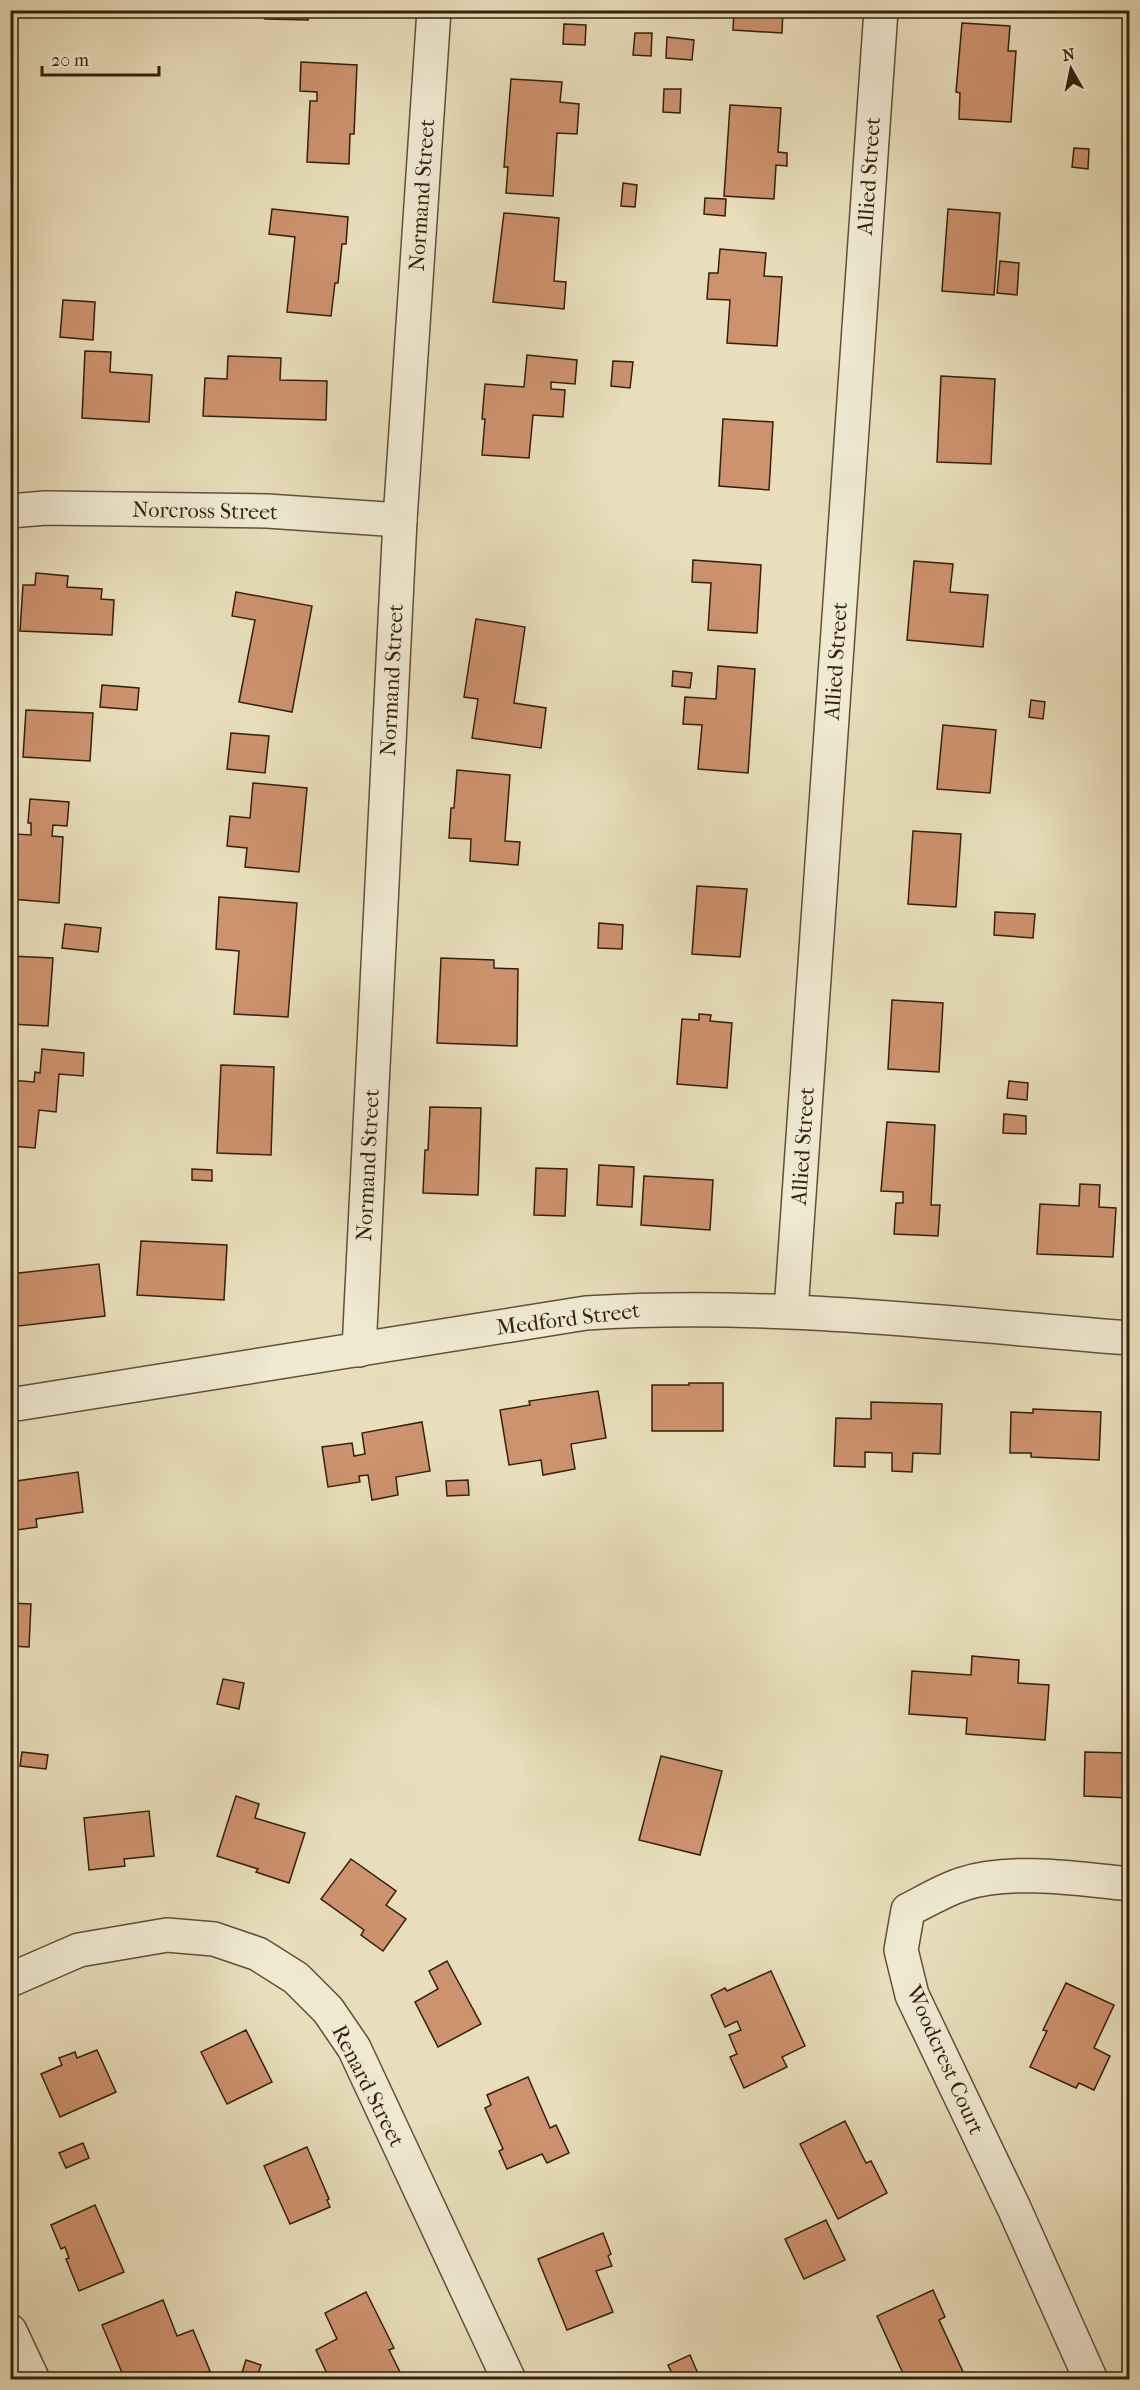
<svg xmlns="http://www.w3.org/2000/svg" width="1140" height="2390" viewBox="0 0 1140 2390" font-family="'IM FELL French Canon',serif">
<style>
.building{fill:#cd926e;stroke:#351f0b;stroke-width:1.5}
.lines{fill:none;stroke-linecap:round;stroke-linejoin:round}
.minor-casing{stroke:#624f37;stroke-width:36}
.minor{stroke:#f0ead3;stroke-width:33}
.labels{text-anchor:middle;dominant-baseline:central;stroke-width:4.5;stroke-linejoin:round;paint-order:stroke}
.street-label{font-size:22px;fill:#351f0b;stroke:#f0ead3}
</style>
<rect width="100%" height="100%" fill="#e8debb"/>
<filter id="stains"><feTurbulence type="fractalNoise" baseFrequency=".00333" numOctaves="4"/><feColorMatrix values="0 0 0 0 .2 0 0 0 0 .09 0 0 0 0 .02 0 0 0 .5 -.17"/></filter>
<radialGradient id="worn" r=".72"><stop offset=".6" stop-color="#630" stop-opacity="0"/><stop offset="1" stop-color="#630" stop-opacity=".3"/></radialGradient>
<g class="building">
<polygon points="266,10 308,10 308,20 265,19"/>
<polygon points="734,10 783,10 782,33 733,30"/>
<polygon points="962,23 1010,26 1008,51 1016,51 1011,122 959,119 960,93 956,92"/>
<polygon points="564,24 586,25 585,45 563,44"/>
<polygon points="635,33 652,33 651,56 633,55"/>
<polygon points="667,37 694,40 692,60 666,58"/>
<polygon points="301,62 357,65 354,134 350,134 349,164 307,162 310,101 317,101 317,92 300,91"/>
<polygon points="511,79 562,82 560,102 579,104 577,134 557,133 553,196 506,193 508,167 504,167"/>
<polygon points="664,89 681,89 680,113 663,112"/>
<polygon points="730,105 781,108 778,152 787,153 787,166 776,165 774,199 724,196"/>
<polygon points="1074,148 1089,149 1088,169 1072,167"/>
<polygon points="623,183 637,185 635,207 621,206"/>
<polygon points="705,198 726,199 725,216 704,214"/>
<polygon points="272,209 348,217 346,244 342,244 338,283 335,283 331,316 287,312 295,237 269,234"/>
<polygon points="948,209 1000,213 994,295 942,291"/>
<polygon points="504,213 559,218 554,281 566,282 564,309 493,302"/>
<polygon points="720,249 766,253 764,276 782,277 777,346 727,343 730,300 707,299 709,273 718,273"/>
<polygon points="1000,261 1019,263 1017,295 997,293"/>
<polygon points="63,300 95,302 93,340 60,337"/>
<polygon points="85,351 111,352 110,372 152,375 149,422 82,418"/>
<polygon points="527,355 577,360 575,384 551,382 551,389 565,390 563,417 533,415 529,458 482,455 485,419 482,419 485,384 524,387"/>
<polygon points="228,356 281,358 280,380 327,381 326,420 203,416 205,378 227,379"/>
<polygon points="613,361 633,362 630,388 611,386"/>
<polygon points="941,376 995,379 991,464 937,462"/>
<polygon points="723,419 773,422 769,490 719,486"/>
<polygon points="693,560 761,565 757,633 708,630 711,583 692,582"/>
<polygon points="914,561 953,564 950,592 988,595 983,647 907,640"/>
<polygon points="36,573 68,576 67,587 102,589 101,599 114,600 112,635 20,631 23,585 35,585"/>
<polygon points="236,592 312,606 292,712 239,702 255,620 232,616"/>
<polygon points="476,619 525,627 514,703 546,708 541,748 472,738 478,699 464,697"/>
<polygon points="718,666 755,669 748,773 698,769 702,725 683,724 685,697 716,699"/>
<polygon points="673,671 692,673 690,688 672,686"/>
<polygon points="102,685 139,688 137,710 100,707"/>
<polygon points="1031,700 1045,702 1043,719 1029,717"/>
<polygon points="26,710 93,713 90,761 23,757"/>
<polygon points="943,725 996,730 990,793 937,789"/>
<polygon points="231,733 269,736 265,773 227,769"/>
<polygon points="457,770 510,775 505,841 520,842 518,865 470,861 471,839 449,838 451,808 454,808"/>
<polygon points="253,783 307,788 299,872 245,867 247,848 227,846 230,816 250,818"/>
<polygon points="30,799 69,802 67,826 53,825 52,836 63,837 59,903 11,899 15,834 31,835 31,823 28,823"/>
<polygon points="913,831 961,834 956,907 908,904"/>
<polygon points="697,886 747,889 740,957 692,954"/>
<polygon points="219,897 297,903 288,1017 234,1014 239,951 216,949"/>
<polygon points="995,912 1035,914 1033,938 994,935"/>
<polygon points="599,923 623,925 622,949 598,948"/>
<polygon points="65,924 101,928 98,952 62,948"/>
<polygon points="10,956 53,958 48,1026 10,1024"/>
<polygon points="441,958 494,960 494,968 518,969 517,1046 437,1043"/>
<polygon points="892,1000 943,1003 939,1072 888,1069"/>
<polygon points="699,1014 711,1015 710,1021 732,1023 727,1088 677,1084 682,1019 699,1020"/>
<polygon points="42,1049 84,1053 83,1076 59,1074 56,1112 39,1110 35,1148 10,1146 10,1080 34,1082 35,1072 40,1073"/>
<polygon points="221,1065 274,1067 271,1155 217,1153"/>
<polygon points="1009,1081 1028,1083 1027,1100 1007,1098"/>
<polygon points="430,1107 481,1108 478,1195 423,1193 425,1150 428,1150"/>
<polygon points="1004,1114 1026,1116 1026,1134 1003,1133"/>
<polygon points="887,1122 935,1125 931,1205 940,1205 938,1236 894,1234 896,1203 903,1203 903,1192 881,1191"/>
<polygon points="599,1165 634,1167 632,1207 597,1205"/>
<polygon points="536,1168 567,1169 565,1216 534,1215"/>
<polygon points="192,1169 212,1170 212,1181 192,1180"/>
<polygon points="644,1176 713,1180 710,1230 641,1225"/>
<polygon points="1080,1184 1100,1185 1099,1207 1116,1208 1113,1257 1037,1254 1040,1204 1079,1206"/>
<polygon points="141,1241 227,1245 224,1300 137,1295"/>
<polygon points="99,1264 105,1316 10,1327 10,1274"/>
<polygon points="689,1383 723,1383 723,1431 652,1431 652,1385 689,1385"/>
<polygon points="598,1391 606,1438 571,1444 575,1469 543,1475 541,1460 509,1465 500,1410 530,1405 529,1401"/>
<polygon points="871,1402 942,1404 940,1454 913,1453 912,1472 892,1471 892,1453 865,1452 865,1467 834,1466 836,1418 871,1419"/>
<polygon points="1033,1409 1101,1412 1099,1460 1031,1457 1031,1453 1010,1453 1011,1412 1033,1413"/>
<polygon points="422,1422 430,1471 396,1477 398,1495 372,1500 368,1475 359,1476 360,1482 328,1487 322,1447 352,1443 354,1456 365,1454 362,1433"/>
<polygon points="78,1472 83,1512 36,1519 37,1527 10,1531 10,1482"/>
<polygon points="468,1480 469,1495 447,1496 446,1481"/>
<polygon points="10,1603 31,1604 29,1647 10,1646"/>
<polygon points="972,1656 1019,1660 1018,1683 1049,1685 1045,1740 966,1734 967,1718 909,1714 912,1671 971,1675"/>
<polygon points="223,1679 244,1683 239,1709 217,1704"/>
<polygon points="22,1752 48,1755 46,1769 20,1766"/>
<polygon points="1085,1752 1130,1753 1129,1798 1084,1796"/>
<polygon points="661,1756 722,1771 700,1855 639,1840"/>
<polygon points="236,1796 259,1804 255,1818 305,1833 289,1883 256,1872 258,1869 217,1856"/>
<polygon points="149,1811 154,1856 124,1859 125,1866 89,1870 84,1818"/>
<polygon points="351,1859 396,1891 386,1905 406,1919 383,1951 361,1935 364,1930 321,1899"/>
<polygon points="447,1961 481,2024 438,2047 415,2002 438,1989 429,1971"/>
<polygon points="771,1971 805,2046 782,2057 787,2067 744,2088 730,2057 737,2054 729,2035 741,2030 737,2021 725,2027 711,1995 725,1988 727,1991"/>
<polygon points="1066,1983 1114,2005 1094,2048 1110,2056 1094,2090 1079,2083 1076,2088 1030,2067 1047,2031 1043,2030"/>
<polygon points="246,2030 272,2082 227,2104 201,2052"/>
<polygon points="97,2050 116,2092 60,2117 41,2074 62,2065 59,2058 75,2052 77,2058"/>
<polygon points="528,2077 550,2128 556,2125 569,2153 547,2163 542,2154 507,2169 499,2151 503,2149 485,2108 491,2105 487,2095"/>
<polygon points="845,2121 866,2163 871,2161 887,2193 838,2219 800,2144"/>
<polygon points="83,2143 89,2158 66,2168 59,2153"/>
<polygon points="307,2147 329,2199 327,2200 330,2207 290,2224 264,2166"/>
<polygon points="95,2205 124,2272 79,2291 66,2259 69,2258 65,2247 61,2249 51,2225"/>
<polygon points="826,2220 845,2260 804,2279 785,2239"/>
<polygon points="603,2233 611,2254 608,2256 612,2266 596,2271 613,2312 567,2330 538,2259"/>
<polygon points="933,2290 945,2317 939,2320 964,2374 952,2380 906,2380 877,2316"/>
<polygon points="366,2292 394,2348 389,2350 404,2380 356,2380 354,2376 347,2380 330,2380 316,2350 337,2339 325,2313"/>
<polygon points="163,2300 177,2336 193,2330 210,2371 189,2380 125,2380 102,2325"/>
<polygon points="690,2355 699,2376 692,2380 675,2380 668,2365"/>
<polygon points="246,2360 261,2365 256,2380 240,2379"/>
</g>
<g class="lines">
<g class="minor-casing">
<g id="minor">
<polyline points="10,511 45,508 267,511 400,520"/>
<polyline points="791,1311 881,10"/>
<polyline points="359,1350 400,520 434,10"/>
<path d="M10 1405 586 1313C767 1301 949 1324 1130 1338"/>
<polyline points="10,1980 79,1950 167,1935 214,1939 258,1954 296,1978 328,2010 354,2048 509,2380"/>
<polyline points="10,2331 33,2380"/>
<path d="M1091 2380 1014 2208 912 1995 901 1950 908 1910C926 1901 944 1890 963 1884 1010 1868 1081 1879 1130 1884"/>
</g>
</g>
<use href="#minor" class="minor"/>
</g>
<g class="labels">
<g class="street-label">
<text transform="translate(869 176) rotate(-86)">Allied Street</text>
<text transform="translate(422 195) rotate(-86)">Normand Street</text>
<text transform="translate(205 511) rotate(1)">Norcross Street</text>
<text transform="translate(836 661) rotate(-86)">Allied Street</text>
<text transform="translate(392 680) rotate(-87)">Normand Street</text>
<text transform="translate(803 1146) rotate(-86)">Allied Street</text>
<text transform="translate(368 1165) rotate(-87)">Normand Street</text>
<text transform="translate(568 1319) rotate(-7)">Medford Street</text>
<text transform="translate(945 2060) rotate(66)">Woodcrest Court</text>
<text transform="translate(368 2086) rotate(63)">Renard Street</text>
</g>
</g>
<rect width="1140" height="2390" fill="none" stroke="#e8debb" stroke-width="36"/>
<rect x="12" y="12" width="1116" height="2366" fill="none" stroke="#351f0b" stroke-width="3"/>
<rect x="18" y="18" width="1104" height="2354" fill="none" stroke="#351f0b" stroke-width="1.5"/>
<g transform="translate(1071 69) rotate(351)" stroke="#f0ead3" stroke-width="4.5" paint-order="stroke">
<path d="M0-4.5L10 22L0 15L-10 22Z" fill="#351f0b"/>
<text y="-9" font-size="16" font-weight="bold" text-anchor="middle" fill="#351f0b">N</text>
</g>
<path d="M42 66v9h117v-9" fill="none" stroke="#351f0b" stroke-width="3"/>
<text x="51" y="66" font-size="18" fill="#351f0b" stroke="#f0ead3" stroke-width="4.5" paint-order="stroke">20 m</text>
<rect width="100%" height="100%" filter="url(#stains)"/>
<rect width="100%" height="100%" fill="url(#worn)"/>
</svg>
